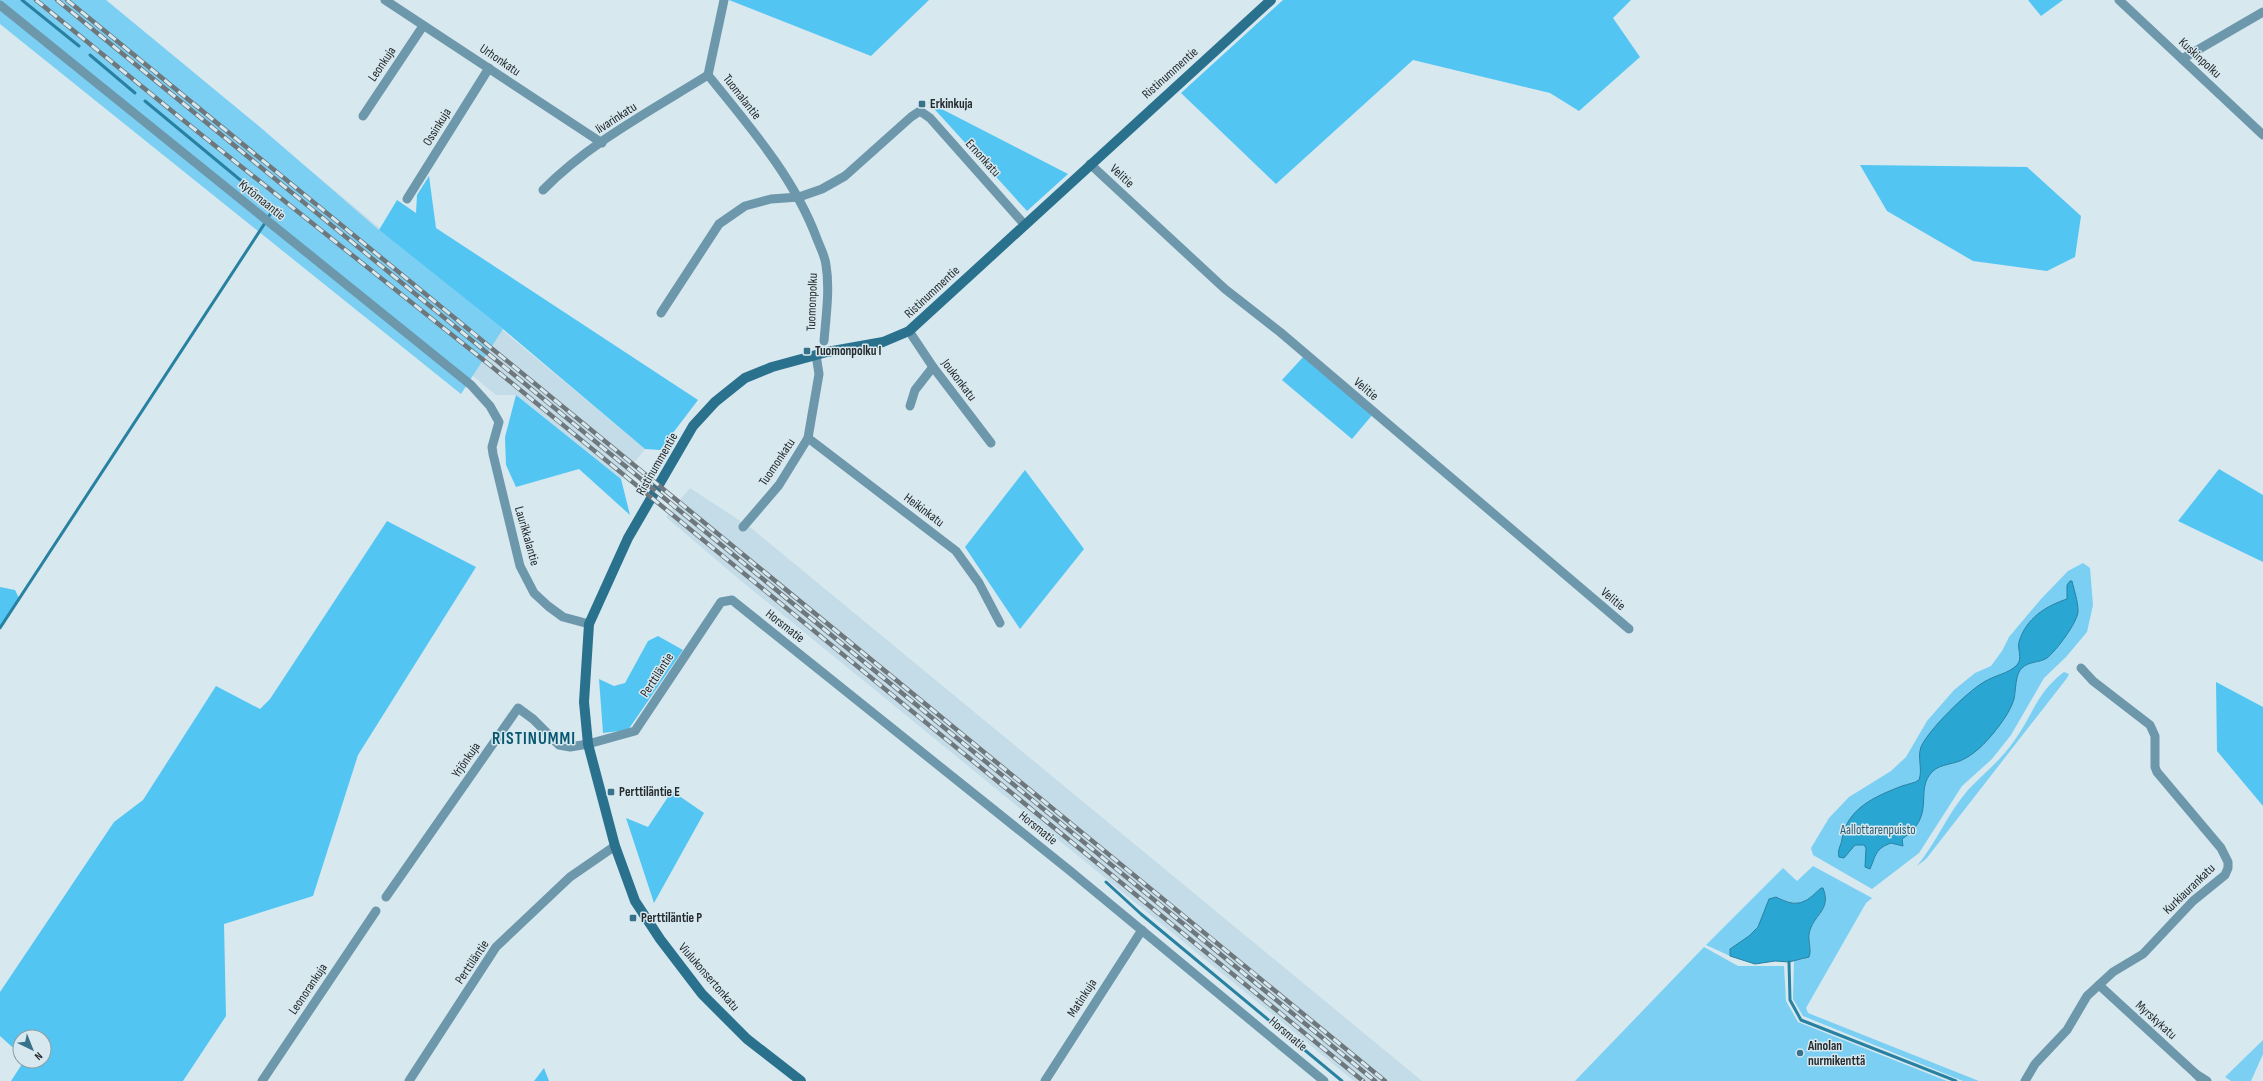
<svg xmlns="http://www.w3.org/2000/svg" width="2263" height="1081" viewBox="0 0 2263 1081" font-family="'Sofia Sans Condensed',sans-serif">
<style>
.built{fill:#c4dce7}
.green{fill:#7bcff3}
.forest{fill:#53c5f3}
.water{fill:#2aa6d2;stroke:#2881a1}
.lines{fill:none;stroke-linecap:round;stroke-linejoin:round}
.stream{stroke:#2881a1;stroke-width:3}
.street{stroke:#6d97ab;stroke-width:9}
.secondary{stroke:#2a718e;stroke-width:10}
.rail-casing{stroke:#6d777c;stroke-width:4.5}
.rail{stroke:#d7e8ef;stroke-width:3;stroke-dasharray:9;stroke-linecap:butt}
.poi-dot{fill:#37728a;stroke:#d7e8ef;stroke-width:1.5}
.labels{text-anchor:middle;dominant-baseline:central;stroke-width:3;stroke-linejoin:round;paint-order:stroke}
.street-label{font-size:13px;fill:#252b2e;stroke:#d7e8ef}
.poi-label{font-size:13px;font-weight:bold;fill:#252b2e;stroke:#d7e8ef;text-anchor:start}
.park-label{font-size:13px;fill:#2f5d71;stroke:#d7e8ef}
.district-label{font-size:17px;font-weight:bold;letter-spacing:1px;fill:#085771;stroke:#d7e8ef}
</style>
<rect width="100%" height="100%" fill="#d7e8ef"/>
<g class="built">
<polygon points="12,0 106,0 645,449 621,479 516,395 496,395"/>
<polygon points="690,488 751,528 1422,1081 1354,1081 734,575 666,517"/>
</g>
<g class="green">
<polygon points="0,0 106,0 260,127 379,230 503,329 461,394 0,24"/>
<polygon points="2083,563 2090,568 2093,605 2087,632 2066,657 2044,678 2011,735 1992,759 1962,786 1919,853 1872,889 1813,855 1811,848 1829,818 1849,797 1891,771 1906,757 1927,721 1954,690 1975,673 1991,666 2002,651 2009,637 2041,599 2068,571"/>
<path d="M2064 672 2069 674 2067 678 1926 859 1917 866C1936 843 1948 813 1968 790 1984 773 2001 760 2014 741 2033 715 2037 692 2064 672Z"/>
<path d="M1813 866 1872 898 1866 903 1806 1008 1808 1013 1979 1081H1963L1803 1016 1793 999 1794 961 1804 959 1811 950C1811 946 1808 939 1809 934 1814 914 1832 911 1823 888L1800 904 1786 901 1776 897 1758 927 1749 936 1730 949V956L1706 945 1783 868 1797 881Z"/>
<polygon points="1704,947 1738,966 1784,966 1786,1001 1798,1022 1947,1081 1575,1081"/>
<polygon points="2263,1040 2263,1054 2251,1081 2231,1081 2225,1077"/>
</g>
<g class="forest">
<polygon points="729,0 929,0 871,56"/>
<polygon points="1283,0 1631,0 1613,18 1640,57 1579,111 1550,93 1413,60 1276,184 1181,93"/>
<polygon points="2028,0 2063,0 2041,16"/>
<polygon points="928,102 1068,174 1027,211"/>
<polygon points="1860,165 2027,167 2081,216 2075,257 2047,271 1973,261 1887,211"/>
<polygon points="429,176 436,228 698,400 660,450 645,449 503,329 379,230 397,200 416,213 417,195"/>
<polygon points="1304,356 1373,414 1352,439 1282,380"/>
<polygon points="516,395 621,479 630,515 579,469 516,487 506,465 505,437"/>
<polygon points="2219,469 2263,495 2263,562 2178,521"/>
<polygon points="1025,470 1084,549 1020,629 965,547"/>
<polygon points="387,521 476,567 358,755 313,896 224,924 226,1016 183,1081 11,1081 24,1061 44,1061 44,1037 20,1037 20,1054 0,1036 0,992 114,822 143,800 216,686 260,709 270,699"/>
<polygon points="0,587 15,590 19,598 0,627"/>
<polygon points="658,636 683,650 628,730 603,733 599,679 614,686 625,683 648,641"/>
<polygon points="2216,682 2263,707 2263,806 2217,751"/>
<polygon points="672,791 704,813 654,903 626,818 648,827"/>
<polygon points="544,1068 549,1081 534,1081"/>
</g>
<g class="water">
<path d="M2070 581H2072C2074 590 2078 601 2078 611 2078 622 2056 651 2047 658 2039 663 2029 661 2022 668 2015 674 2016 690 2014 699 2011 709 2005 718 1999 726 1990 738 1978 752 1964 759 1956 764 1940 764 1933 771 1913 790 1938 815 1902 839L1903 846 1891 843C1875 849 1876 855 1870 869L1865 867 1866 848 1864 845H1855L1844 858 1839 857C1837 850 1841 846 1842 839 1847 808 1876 796 1902 786 1908 784 1915 783 1919 780 1923 769 1917 758 1921 747 1928 730 1968 691 1984 682 1995 675 2008 674 2017 665 2023 658 2017 649 2019 642 2026 618 2046 606 2067 599V585Z"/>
<path d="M1821 888H1823C1832 911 1813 914 1809 934 1808 942 1812 948 1809 957L1789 962 1775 961 1755 964 1730 956V949L1749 936 1758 927 1769 899 1776 897C1798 908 1804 904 1821 888Z"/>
</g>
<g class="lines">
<g class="stream">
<polyline points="22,0 79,46"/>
<polyline points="90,55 135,93"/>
<polyline points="145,101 274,208 269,216"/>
<polyline points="0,628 265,223"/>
<polyline points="1106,882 1141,914 1342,1081"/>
<polyline points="1789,962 1790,1000 1801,1020 1956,1081"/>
</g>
<g class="street">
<polyline points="385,0 602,143"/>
<path d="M724 0 708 75C749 126 794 177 817 239 820 247 825 256 826 265 830 289 826 316 824 341"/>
<polyline points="2119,0 2263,135"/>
<polyline points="0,5 471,385 490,406 499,422 492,447 493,454 520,566 534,593 548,606 563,617 589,624"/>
<polyline points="2182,59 2263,12"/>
<polyline points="363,116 423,26"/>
<polyline points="1090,164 1225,289 1280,332 1629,629"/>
<path d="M543 190C589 143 652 110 708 75"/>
<polyline points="407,199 489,68"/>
<polyline points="661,313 719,224 745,206 771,199 799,197 822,189 845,176 911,117 920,111 930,118 1024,224"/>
<polyline points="909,331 933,367 991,443"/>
<polyline points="910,406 915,390 933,367"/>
<polyline points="808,438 956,551 979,583 1000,623"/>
<polyline points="743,527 779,485 808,438 819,374 816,355"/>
<polyline points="386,897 518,708 533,719 559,745 570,747 588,744 635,731 721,602 732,600 1069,870 1324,1081"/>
<polyline points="2099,985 2196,1074"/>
<polyline points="262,1081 376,911"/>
<polyline points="409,1081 496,947 570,877 615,846"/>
<polyline points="1045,1081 1142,930"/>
<polyline points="2025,1081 2035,1064 2067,1030 2087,996 2113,972 2143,954 2193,901 2225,875 2228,868 2228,862 2221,848 2157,772 2155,767 2155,736 2150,725 2093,681 2081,668"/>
<polyline points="2203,1081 2196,1074 2207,1081"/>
</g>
<polyline class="secondary" points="801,1081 747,1039 702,994 660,939 635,901 615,846 588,744 584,702 589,624 628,538 693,426 715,402 745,378 772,367 827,352 883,342 909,331 1271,0"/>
<g class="rail-casing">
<g id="rail">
<polyline points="36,0 183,120 491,366 1363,1081"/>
<polyline points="57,0 1375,1081"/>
<polyline points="67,0 1385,1081"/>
</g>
</g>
<use href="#rail" class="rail"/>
</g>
<g class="poi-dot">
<rect x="918" y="100" width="8" height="8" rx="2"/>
<rect x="803" y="347" width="8" height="8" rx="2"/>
<rect x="607" y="788" width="8" height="8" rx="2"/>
<rect x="629" y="914" width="8" height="8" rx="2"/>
<circle cx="1800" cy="1053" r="4"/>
</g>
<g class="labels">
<g class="street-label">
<text transform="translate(2200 58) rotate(43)">Kuskinpolku</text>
<text transform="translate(500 60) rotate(34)">Urhonkatu</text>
<text transform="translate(382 64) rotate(-56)">Leonkuja</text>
<text transform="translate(1170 73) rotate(-42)">Ristinummentie</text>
<text transform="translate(742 97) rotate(52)">Tuomalantie</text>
<text transform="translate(616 118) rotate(-33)">Iivarinkatu</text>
<text transform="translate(437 127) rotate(-58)">Ossinkuja</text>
<text transform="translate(983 158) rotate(48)">Ernonkatu</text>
<text transform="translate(1122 176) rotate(43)">Velitie</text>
<text transform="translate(262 200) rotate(39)">Kytömaantie</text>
<text transform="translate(932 292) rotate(-43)">Ristinummentie</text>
<text transform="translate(812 302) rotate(-88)">Tuomonpolku</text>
<text transform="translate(959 380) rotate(53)">Joukonkatu</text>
<text transform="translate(1366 389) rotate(40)">Velitie</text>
<text transform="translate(777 462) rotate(-56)">Tuomonkatu</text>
<text transform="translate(657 464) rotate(-60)">Ristinummentie</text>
<text transform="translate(924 510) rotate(37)">Heikinkatu</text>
<text transform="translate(527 536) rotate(74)">Laurikkalantie</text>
<text transform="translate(1613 599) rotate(40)">Velitie</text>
<text transform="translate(785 626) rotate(38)">Horsmatie</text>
<text transform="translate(657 675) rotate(-57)">Perttiläntie</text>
<text transform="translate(466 760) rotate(-55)">Yrjönkuja</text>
<text transform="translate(1038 828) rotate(39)">Horsmatie</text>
<text transform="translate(2189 889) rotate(-44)">Kurkiaurankatu</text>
<text transform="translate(472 962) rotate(-56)">Perttiläntie</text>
<text transform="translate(709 977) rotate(49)">Viulukonsertonkatu</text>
<text transform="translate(308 989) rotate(-56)">Leonorankuja</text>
<text transform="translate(1082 998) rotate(-57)">Matinkuja</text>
<text transform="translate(2156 1020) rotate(42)">Myrskykatu</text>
<text transform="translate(1288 1034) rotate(40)">Horsmatie</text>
</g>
<g class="poi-label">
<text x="930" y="104">Erkinkuja</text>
<text x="815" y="351">Tuomonpolku I</text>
<text x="619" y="792">Perttiläntie E</text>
<text x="641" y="918">Perttiläntie P</text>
<text x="1808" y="1046">Ainolan<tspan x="1808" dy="15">nurmikenttä</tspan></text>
</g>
<g class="park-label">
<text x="1878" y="830">Aallottarenpuisto</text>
</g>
<g class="district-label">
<text x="534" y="739">RISTINUMMI</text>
</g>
</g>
<g transform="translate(32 1049) rotate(137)"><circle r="19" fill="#d7e8ef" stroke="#909ca2"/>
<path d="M0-3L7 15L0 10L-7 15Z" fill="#37728a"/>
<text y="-6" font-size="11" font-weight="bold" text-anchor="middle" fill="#252b2e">N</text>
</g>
</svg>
